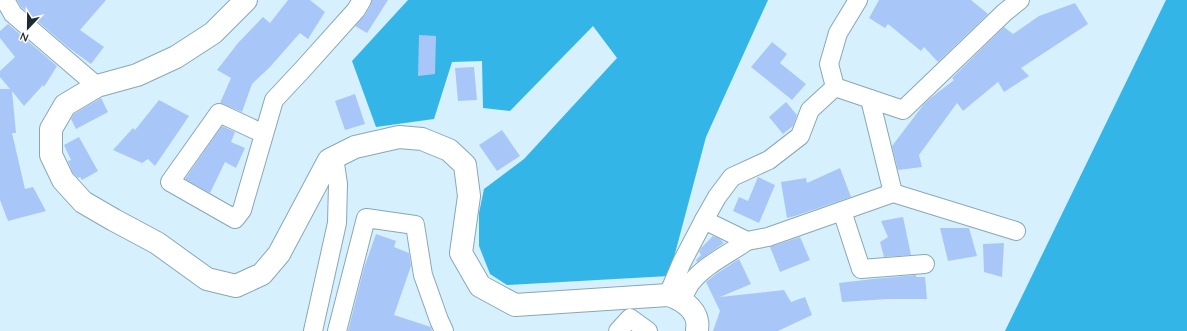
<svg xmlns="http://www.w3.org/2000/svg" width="1187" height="331" viewBox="0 0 1187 331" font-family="Quicksand,sans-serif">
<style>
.forest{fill:#33b6e7}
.building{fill:#a8c7f8}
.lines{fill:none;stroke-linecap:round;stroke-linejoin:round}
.street-casing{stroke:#88a7b6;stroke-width:20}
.secondary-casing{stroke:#88a7b6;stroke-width:24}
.street{stroke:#fff;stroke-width:18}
.secondary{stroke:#fff;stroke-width:22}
</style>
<rect width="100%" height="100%" fill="#d6f1fd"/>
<g class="forest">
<polygon points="408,0 768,0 706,137 669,276 507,285 490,274 479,246 479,213 484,189 524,159 617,58 593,26 510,111 483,108 482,61 452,62 434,119 376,127 352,61"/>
<polygon points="1166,0 1187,0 1187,331 1005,331"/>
</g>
<g class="building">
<polygon points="17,0 106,0 80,30 104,47 91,64 69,48 21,7"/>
<polygon points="288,0 310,0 325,12 308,39 300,33 269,68 252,84 242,112 220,103 231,78 217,70 238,43 263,17 270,23"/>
<polygon points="372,0 388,0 367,33 355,26 365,15 371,5"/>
<polygon points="879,0 971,0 988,14 938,62 924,47 921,51 888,24 885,28 869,18"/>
<polygon points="1075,3 1088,24 1021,68 1029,76 1004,92 998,82 963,111 957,103 919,155 922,167 898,170 892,146 924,104 932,97 954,80 952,78 1004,27 1013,34 1039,16"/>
<polygon points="8,24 57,66 44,87 43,85 24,106 12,91 16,133 12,133 25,189 33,187 46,211 8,221 0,200 0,89 10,89 0,77 0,71 15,57 0,38 0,31"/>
<polygon points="419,35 436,36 435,74 418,76"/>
<polygon points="772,42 787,54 780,63 806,84 792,100 751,67"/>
<polygon points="474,67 477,100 458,101 455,68"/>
<polygon points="355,94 365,124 345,130 335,101"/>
<polygon points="101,98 108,112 76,129 71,119 74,114"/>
<polygon points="159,100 189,116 155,166 148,159 142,163 113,150 133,128 135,130"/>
<polygon points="786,102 797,115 793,126 783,134 769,117"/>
<polygon points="222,126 235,132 231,142 245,148 236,168 225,162 210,193 185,179"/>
<polygon points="502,130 520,156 497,171 479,145"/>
<polygon points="79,137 98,171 82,180 80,177 78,178 73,173 68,161 71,160 64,145"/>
<polygon points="840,168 851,197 795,216 787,218 781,182 806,178 807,183"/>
<polygon points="758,177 775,185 759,223 733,211 739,197 748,201"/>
<polygon points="903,217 911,255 884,257 880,242 888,237 881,221"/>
<polygon points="940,228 969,228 977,256 948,261"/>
<polygon points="376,234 396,241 394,247 409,253 411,266 394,315 431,327 432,331 348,331 364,268"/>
<polygon points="713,236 720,239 724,243 697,262 696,260 701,255 699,252 701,248"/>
<polygon points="800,237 810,260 780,272 770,247"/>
<polygon points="1004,243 1002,277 984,272 983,244"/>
<polygon points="739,259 751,284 720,297 784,290 791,302 805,297 812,315 778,331 713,331 720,311 706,282 716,274"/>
<polygon points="916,275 916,277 925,277 927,299 888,299 842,302 839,283 873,279"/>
</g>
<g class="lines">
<g class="street-casing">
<g id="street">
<polyline points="5,0 13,14 97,86"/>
<polyline points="858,0 838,33 829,64 835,87 903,110 1005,12 1020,0"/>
<polyline points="870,99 893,193"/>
<polyline points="264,134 219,113 170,182 235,219 242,210 274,100 303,69 356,10 362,0"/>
<polyline points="842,211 861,269 925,264"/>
<polyline points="704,220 747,241 768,237 893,193 1016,231"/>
<polyline points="668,295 682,262 704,220 717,197 732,177 769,160 800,136 810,110 835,87"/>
<path d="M681 300C684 295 687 289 690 284 704 265 729 254 747 241"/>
<polyline points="313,331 337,223 338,184 334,157"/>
<polyline points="337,331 366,218 415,225 423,275 439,320 444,331"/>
<polyline points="618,331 630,318 648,331"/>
</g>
</g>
<g class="secondary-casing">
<path id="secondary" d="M246 0 213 33 176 57 137 75 97 86 65 105 51 129V155L63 180 83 202 114 220 157 243 207 279 236 286 262 274 279 254 329 160 355 147 399 137 422 139 449 150 465 165 469 196 461 253 480 286 515 305 668 295C680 298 695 308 697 321 698 324 697 328 697 331"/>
</g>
<use href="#street" class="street"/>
<use href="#secondary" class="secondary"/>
</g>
<g transform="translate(28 28) rotate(202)" stroke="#ffffff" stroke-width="3" paint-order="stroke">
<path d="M0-3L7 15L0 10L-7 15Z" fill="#1d2a30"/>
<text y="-6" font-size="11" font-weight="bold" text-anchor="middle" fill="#1d2a30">N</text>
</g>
</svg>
